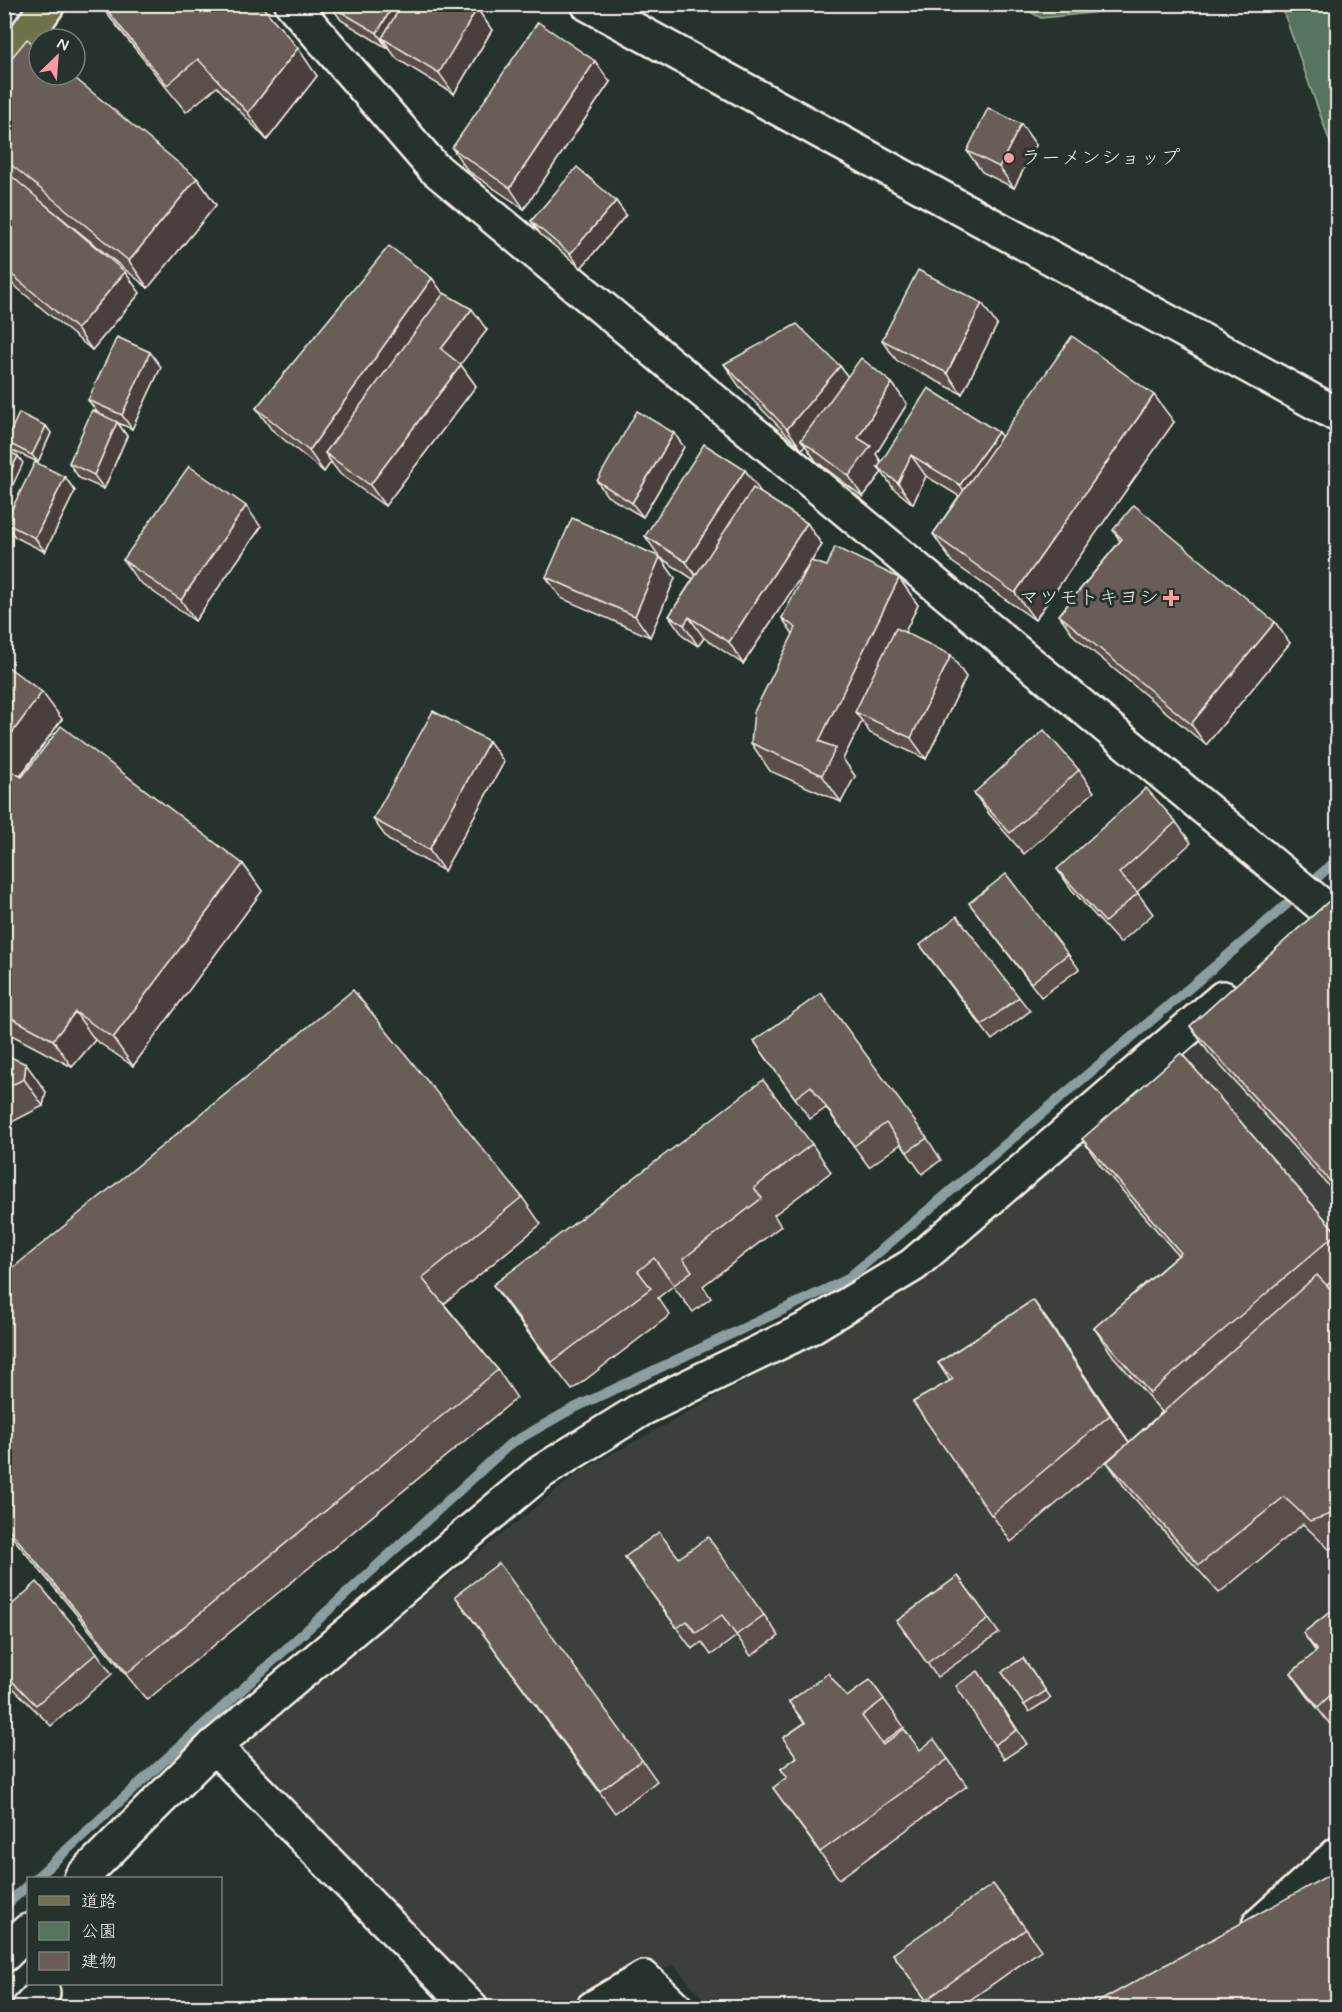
<svg xmlns="http://www.w3.org/2000/svg" width="1342" height="2012" viewBox="0 0 1342 2012" font-family="Mynerve,'Klee One',sans-serif">
<style>
.built{fill:#3a403a}
.green{fill:#54745e;stroke:#a4b2a3;stroke-width:1.5}
.lines{fill:none;stroke-linecap:round;stroke-linejoin:round}
.stream{stroke:#8d9e9f;stroke-width:10}
.minor-casing{stroke:#f4f1e8;stroke-width:38}
.major-casing{stroke:#f4f1e8;stroke-width:38}
.minor{stroke:#26332d;stroke-width:33}
.major{stroke:#70704a;stroke-width:33}
.wall{fill:#5a504c;stroke:#f4f1e8;stroke-width:1.5}
.shaded-wall{fill:#4a413e;stroke:#f4f1e8;stroke-width:1.5}
.building{fill:#695d58;stroke:#f4f1e8;stroke-width:1.5}
.poi-dot{fill:#ff9aa2;stroke:#26332d;stroke-width:2}
.labels{text-anchor:middle;dominant-baseline:central;stroke-width:6;stroke-linejoin:round;paint-order:stroke}
.poi-label{font-size:20px;fill:#f4f1e8;stroke:#26332d;text-anchor:start}
</style>
<rect width="100%" height="100%" fill="#26332d"/>
<filter id="ink" filterUnits="userSpaceOnUse"><feTurbulence type="fractalNoise" baseFrequency=".0167" numOctaves="2"/><feDisplacementMap in="SourceGraphic" scale="12" xChannelSelector="R" yChannelSelector="G"/><feConvolveMatrix kernelMatrix="1 2 1 2 8 2 1 2 1" color-interpolation-filters="sRGB"/></filter>
<g filter="url(#ink)">
<polygon class="built" points="1337,923 1337,1836 1177,1991 1144,2008 711,2007 673,1964 595,2007 471,2007 224,1756 581,1471 897,1298"/>
<g class="green">
<polygon points="1018,5 1170,5 1041,18"/>
<polygon points="1281,5 1337,5 1337,162"/>
</g>
<g class="lines">
<g class="stream">
<polyline points="36,1878 510,1444 570,1410 846,1280 1254,933 1338,859"/>
<polyline points="4,1907 28,1885"/>
</g>
<g class="minor-casing">
<g id="minor">
<polyline points="292,4 433,167 1326,909"/>
<polyline points="588,4 1338,415"/>
<polyline points="214,1746 471,2008"/>
<polyline points="81,1878 214,1746 541,1472 642,1409 809,1328 913,1265 1223,998"/>
<polyline points="1259,1925 1338,1854"/>
<polyline points="4,1955 28,1931"/>
<polyline points="29,2008 43,1993"/>
<polyline points="593,2008 644,1978 676,2008"/>
</g>
</g>
<g class="major-casing">
<polyline id="major" points="4,67 48,4"/>
</g>
<use href="#minor" class="minor"/>
<use href="#major" class="major"/>
</g>
<g class="wall">
<polygon points="99,4 260,4 317,76 267,140 217,87 186,112"/>
<polygon points="331,6 480,13 492,30 454,94 397,59 388,47 387,48 341,20"/>
<polygon points="4,67 197,178 216,205 148,288 42,202 140,293 92,350 4,277 4,180 9,175 4,171"/>
<polygon points="610,82 524,209 467,170 452,148"/>
<polygon points="1021,124 1036,145 1014,188 982,172 967,151"/>
<polygon points="616,201 626,215 581,268 541,235 531,221"/>
<polygon points="432,278 443,294 487,330 460,364 476,386 385,506 340,474 331,462 324,472 271,429 256,408"/>
<polygon points="997,325 962,394 897,361 882,340"/>
<polygon points="724,364 840,366 847,376 892,383 907,404 876,454 881,462 998,432 1001,437 1174,422 1035,620 952,562 933,534 959,496 926,476 913,504 893,488 882,472 863,497 816,461 805,445 802,450 739,386"/>
<polygon points="161,367 132,429 118,423 127,436 104,489 79,478 69,463 97,412 88,400"/>
<polygon points="46,426 51,433 38,462 11,450 6,442"/>
<polygon points="684,447 643,517 607,496 597,481"/>
<polygon points="745,470 759,492 807,523 822,545 743,664 704,638 698,646 684,637 669,616 693,579 661,558 675,578 650,637 561,598 546,577 659,556 645,536"/>
<polygon points="65,477 75,491 45,552 15,537 5,523"/>
<polygon points="261,527 195,621 138,581 123,560"/>
<polygon points="1113,530 1290,643 1206,745 1074,636 1059,615 1120,541"/>
<polygon points="827,566 899,578 918,605 905,632 966,677 926,759 870,733 862,721 843,759 855,776 841,802 770,771 751,743 793,634 782,618"/>
<polygon points="4,664 62,719 21,776 243,864 262,891 133,1066 95,1040 72,1067 4,1031"/>
<polygon points="489,741 504,762 444,871 388,840 373,819"/>
<polygon points="1079,770 1094,792 1024,854 989,814 974,793"/>
<polygon points="1176,822 1191,843 1137,892 1153,914 1120,943 1072,890 1057,869"/>
<polygon points="1338,893 1338,1196 1209,1053 1190,1026"/>
<polygon points="969,903 1068,954 1079,969 1041,997"/>
<polygon points="920,945 1019,997 1030,1011 992,1040"/>
<polygon points="754,1041 927,1138 941,1160 922,1174 901,1144 869,1167 826,1108 810,1119"/>
<polygon points="1181,1053 1338,1234 1338,1276 1327,1285 1338,1297 1338,1546 1329,1549 1303,1524 1219,1593 1126,1489 1107,1462 1121,1449 1011,1542 913,1402 950,1381 938,1363 1033,1300 1129,1442 1162,1412 1113,1356 1094,1328 1178,1255 1101,1166 1082,1139"/>
<polygon points="4,1054 46,1092 43,1106 4,1126"/>
<polygon points="812,1144 831,1172 774,1215 781,1226 703,1286 711,1298 693,1312 673,1286 658,1298 670,1315 572,1390 512,1312 493,1285"/>
<polygon points="522,1197 541,1224 444,1304 498,1370 517,1398 147,1700 4,1527 4,1275"/>
<polygon points="625,1557 679,1558 764,1615 779,1636 751,1656 737,1636 711,1655 702,1642 692,1649"/>
<polygon points="958,1576 999,1633 937,1677 897,1621"/>
<polygon points="455,1596 642,1760 657,1781 615,1813"/>
<polygon points="1338,1606 1338,1724 1333,1728 1306,1694 1291,1673 1316,1652 1303,1633"/>
<polygon points="4,1612 97,1653 112,1674 51,1726 4,1679"/>
<polygon points="1023,1658 1051,1698 1029,1712 1002,1672"/>
<polygon points="870,1680 904,1727 882,1743 883,1745 920,1750 948,1759 967,1786 839,1879 773,1788 787,1778 781,1769 797,1757 783,1738 804,1723 789,1702 847,1697"/>
<polygon points="988,1685 1027,1744 1004,1759 994,1745"/>
<polygon points="1026,1929 1041,1950 960,2007 931,2007 893,1954"/>
</g>
<g class="shaded-wall">
<polygon points="394,4 413,4 382,38 388,46 387,48 377,33"/>
<polygon points="465,4 485,4 480,13 492,30 454,94 439,73"/>
<polygon points="298,48 317,76 267,140 248,113"/>
<polygon points="595,61 610,82 524,209 510,188"/>
<polygon points="1021,124 1036,145 1014,188 999,167"/>
<polygon points="197,178 216,205 148,288 129,261"/>
<polygon points="616,201 626,215 581,268 570,254"/>
<polygon points="125,272 140,293 92,350 77,329"/>
<polygon points="432,278 447,299 325,453 331,462 324,472 309,451"/>
<polygon points="982,303 997,325 962,394 947,373"/>
<polygon points="472,309 487,330 456,370 441,349"/>
<polygon points="150,352 161,367 132,429 122,415"/>
<polygon points="461,365 476,386 385,506 370,485"/>
<polygon points="840,366 855,387 801,440 805,445 802,450 787,429"/>
<polygon points="892,383 907,404 876,454 885,468 878,467 882,472 863,497 849,476 858,438"/>
<polygon points="1154,395 1174,422 1035,620 1015,593"/>
<polygon points="117,422 127,436 104,489 94,475"/>
<polygon points="46,426 51,433 38,462 32,455"/>
<polygon points="998,432 1013,453 975,506 960,485"/>
<polygon points="674,433 684,447 643,517 632,503"/>
<polygon points="911,455 926,476 913,504 898,483"/>
<polygon points="18,456 23,463 9,493 4,487 4,484"/>
<polygon points="745,470 760,491 701,583 686,562"/>
<polygon points="65,477 75,491 45,552 35,538"/>
<polygon points="246,506 261,527 195,621 181,600"/>
<polygon points="807,523 822,545 743,664 729,642"/>
<polygon points="660,557 675,578 650,637 635,616"/>
<polygon points="899,578 918,605 864,716 855,712 862,721 843,759 855,776 841,802 822,775 819,741"/>
<polygon points="689,617 704,638 698,646 684,625"/>
<polygon points="1275,622 1290,643 1206,745 1191,724"/>
<polygon points="951,655 966,677 926,759 911,738"/>
<polygon points="42,692 62,719 4,798 4,744"/>
<polygon points="489,741 504,762 444,871 429,850"/>
<polygon points="243,864 262,891 133,1066 113,1038"/>
<polygon points="75,1012 95,1040 72,1067 53,1040"/>
<polygon points="26,1064 46,1092 43,1106 24,1079"/>
<polygon points="1033,1300 1053,1328 1129,1442 1110,1415"/>
</g>
<g class="building">
<polygon points="102,4 260,4 298,48 248,113 198,59 167,85"/>
<polygon points="331,4 394,4 377,33 331,6"/>
<polygon points="402,4 469,4 477,9 439,73 382,38"/>
<polygon points="538,22 595,61 510,188 452,148"/>
<polygon points="27,39 39,49 39,75 71,75 197,178 129,261 4,159 4,67"/>
<polygon points="988,108 1021,124 999,167 967,151"/>
<polygon points="577,167 616,201 570,254 531,221"/>
<polygon points="9,174 125,272 77,329 4,268 4,180"/>
<polygon points="389,246 432,278 309,451 256,408"/>
<polygon points="918,270 982,303 947,373 882,340"/>
<polygon points="444,293 472,309 441,349 461,365 370,485 325,453"/>
<polygon points="797,324 840,366 787,429 724,364"/>
<polygon points="1072,336 1154,395 1015,593 933,534"/>
<polygon points="117,337 150,352 122,415 88,400"/>
<polygon points="861,358 892,383 858,438 871,446 849,476 801,440"/>
<polygon points="928,388 998,432 960,485 911,455 898,483 878,467"/>
<polygon points="92,410 117,422 94,475 69,463"/>
<polygon points="637,411 674,433 632,503 597,481"/>
<polygon points="19,413 46,426 32,455 6,442"/>
<polygon points="704,444 745,470 686,562 645,536"/>
<polygon points="4,450 18,456 4,484"/>
<polygon points="35,462 65,477 35,538 5,523"/>
<polygon points="189,466 246,506 181,600 123,560"/>
<polygon points="753,488 807,523 729,642 689,617 684,625 669,616"/>
<polygon points="1134,505 1275,622 1191,724 1059,615 1122,539 1113,530"/>
<polygon points="572,518 660,557 635,616 546,577"/>
<polygon points="835,547 899,578 819,741 836,748 822,775 751,743 754,712 796,628 782,618 811,561 827,566"/>
<polygon points="896,628 951,655 911,738 855,712"/>
<polygon points="4,664 42,692 4,744"/>
<polygon points="433,711 489,741 429,850 373,819"/>
<polygon points="61,726 243,864 113,1038 75,1012 53,1040 4,1014 4,772 7,769 22,777"/>
<polygon points="1044,730 1079,770 1010,833 974,793"/>
<polygon points="1146,788 1176,822 1119,873 1138,893 1105,922 1057,869"/>
<polygon points="1006,874 1068,954 1031,983 969,903"/>
<polygon points="1338,893 1338,1190 1190,1026"/>
<polygon points="957,916 1019,997 982,1025 920,945"/>
<polygon points="353,990 522,1197 422,1278 498,1370 127,1673 4,1523 4,1275"/>
<polygon points="821,993 927,1138 907,1152 886,1123 854,1146 811,1086 795,1098 754,1041"/>
<polygon points="1181,1053 1337,1233 1150,1393 1094,1328 1181,1253 1082,1139"/>
<polygon points="4,1054 26,1064 24,1079 4,1089"/>
<polygon points="763,1080 812,1144 754,1188 762,1198 683,1259 692,1271 674,1285 654,1258 638,1271 651,1288 552,1362 493,1285"/>
<polygon points="1317,1275 1338,1297 1338,1512 1310,1521 1284,1497 1199,1565 1107,1462"/>
<polygon points="1033,1300 1110,1415 991,1515 913,1402 953,1379 938,1363"/>
<polygon points="659,1532 679,1558 708,1537 764,1615 736,1635 722,1615 696,1633 687,1621 677,1628 625,1557"/>
<polygon points="499,1563 642,1760 600,1791 455,1596"/>
<polygon points="958,1576 989,1619 927,1663 897,1621"/>
<polygon points="37,1582 97,1653 36,1705 4,1673 4,1612"/>
<polygon points="1338,1606 1338,1691 1336,1690 1318,1707 1291,1673 1317,1651 1303,1633"/>
<polygon points="1023,1658 1046,1691 1024,1705 1002,1672"/>
<polygon points="978,1671 1017,1730 994,1745 956,1686"/>
<polygon points="828,1673 847,1697 870,1680 884,1699 862,1716 883,1745 904,1729 920,1750 934,1739 948,1759 820,1852 773,1788 787,1777 781,1769 797,1757 783,1738 805,1723 789,1702"/>
<polygon points="1338,1870 1338,2007 1089,2007"/>
<polygon points="993,1884 1026,1929 926,2000 893,1954"/>
<polygon points="406,2003 410,2007 402,2007"/>
</g>
</g>
<g class="poi-dot">
<circle cx="1009" cy="158" r="6"/>
<path d="M1168 589h6v6h6v6h-6v6h-6v-6h-6v-6h6z"/>
</g>
<g class="labels">
<g class="poi-label">
<text x="1021" y="158">ラーメンショップ</text>
<text x="1159" y="598" text-anchor="end">マツモトキヨシ</text>
</g>
</g>
<rect width="1342" height="2012" fill="none" stroke="#26332d" stroke-width="24"/>
<rect x="12" y="12" width="1318" height="1988" fill="none" stroke="#f4f1e8" stroke-width="2" filter="url(#ink)"/>
<rect x="27" y="1877" width="195" height="108" fill="#26332d" stroke="#787f78" stroke-width="1.5"/>
<rect x="39" y="1896" width="30" height="9" fill="#70704a" stroke="#787f78" stroke-width="1.5"/>
<text x="81" y="1907" font-size="18" fill="#f4f1e8">道路</text>
<rect x="39" y="1922" width="30" height="18" fill="#54745e" stroke="#787f78" stroke-width="1.5"/>
<text x="81" y="1937" font-size="18" fill="#f4f1e8">公園</text>
<rect x="39" y="1952" width="30" height="18" fill="#695d58" stroke="#787f78" stroke-width="1.5"/>
<text x="81" y="1967" font-size="18" fill="#f4f1e8">建物</text>
<g transform="translate(57 57) rotate(25)"><circle r="28" fill="#26332d" stroke="#787f78" stroke-width="1.5"/>
<path d="M0-4.5L10 22L0 15L-10 22Z" fill="#ff9aa2"/>
<text y="-9" font-size="16" font-weight="bold" text-anchor="middle" fill="#f4f1e8">N</text>
</g>
</svg>
